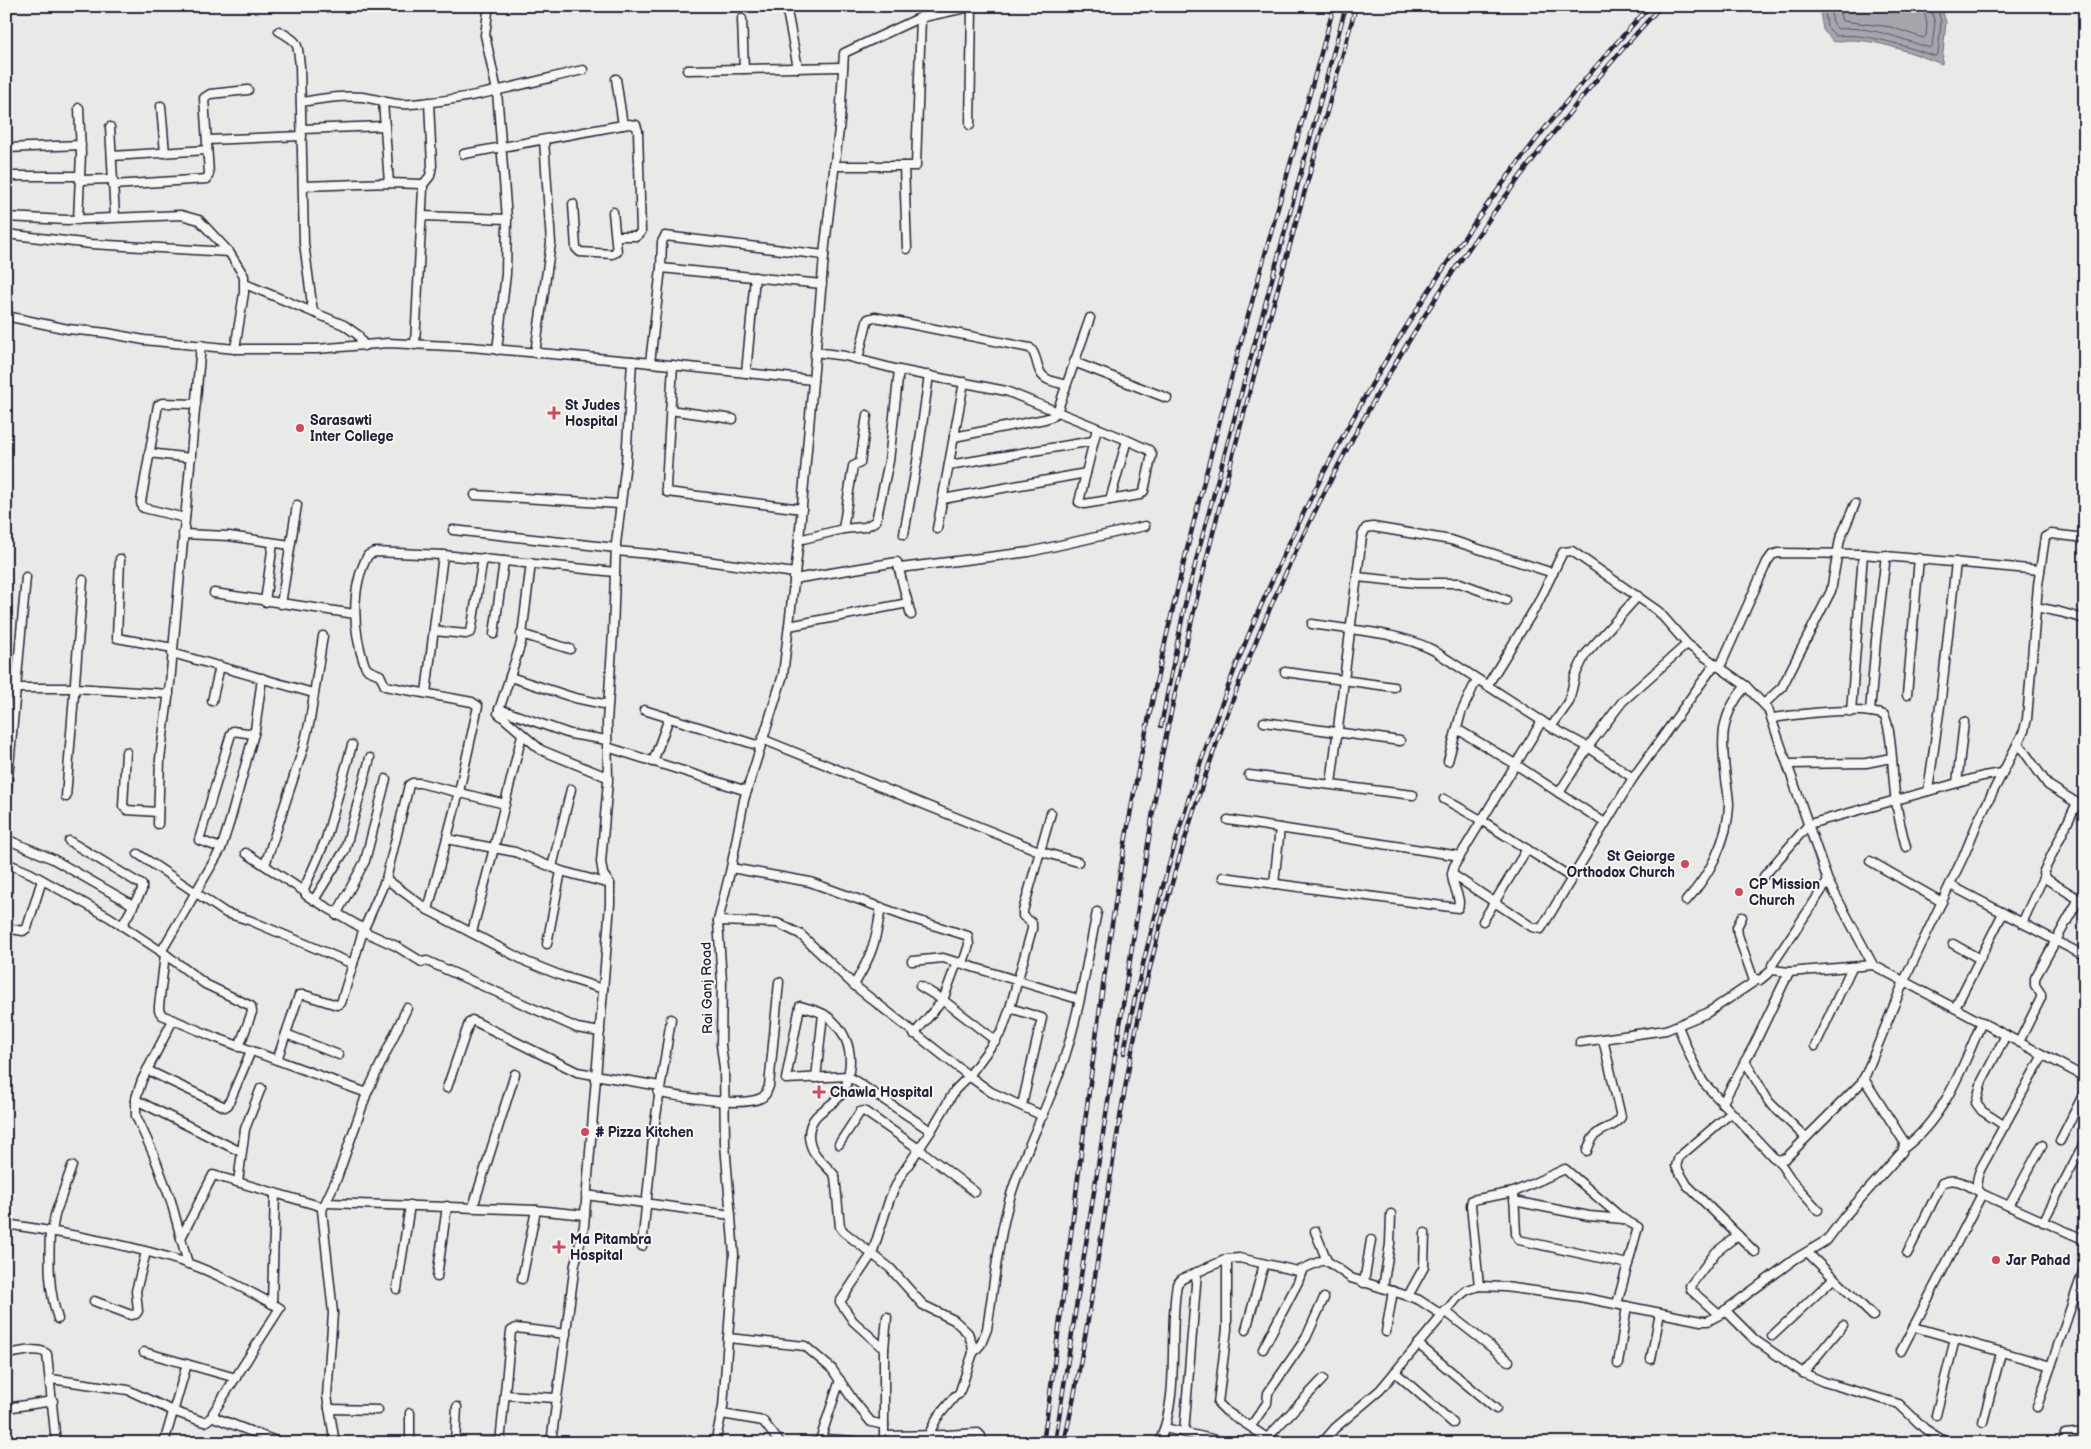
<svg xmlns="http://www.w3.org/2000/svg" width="2091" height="1449" viewBox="0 0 2091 1449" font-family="'Balsamiq Sans',sans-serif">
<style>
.water{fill:#a5a5ac;stroke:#71717f}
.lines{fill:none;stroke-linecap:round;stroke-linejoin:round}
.shore{stroke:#565668;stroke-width:1}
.minor-casing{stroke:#22223b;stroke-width:11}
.minor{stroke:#f6f6f2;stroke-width:8}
.rail-casing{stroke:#22223b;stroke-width:4.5}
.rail{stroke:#f6f6f2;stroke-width:2.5;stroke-dasharray:8;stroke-linecap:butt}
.poi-dot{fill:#d1495b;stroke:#f6f6f2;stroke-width:2}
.labels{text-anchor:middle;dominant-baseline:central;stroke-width:4;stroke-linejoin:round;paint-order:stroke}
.poi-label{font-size:14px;font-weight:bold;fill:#22223b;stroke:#f6f6f2;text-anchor:start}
.street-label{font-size:14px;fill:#22223b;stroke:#f6f6f2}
</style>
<rect width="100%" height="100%" fill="#e9e9e7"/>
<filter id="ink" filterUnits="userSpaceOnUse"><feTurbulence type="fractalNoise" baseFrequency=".02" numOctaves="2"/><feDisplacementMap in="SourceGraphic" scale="10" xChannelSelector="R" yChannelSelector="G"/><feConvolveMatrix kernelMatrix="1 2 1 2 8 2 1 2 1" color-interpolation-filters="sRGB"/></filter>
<g filter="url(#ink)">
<path class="water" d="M1819 6H1941L1946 22 1942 64C1911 53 1867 34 1834 42L1823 30Z"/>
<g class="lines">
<g class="shore">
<path d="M1824 6 1827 27 1836 36C1870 33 1903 46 1935 56L1938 54 1941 22 1937 6"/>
<path d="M1830 6 1833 24 1838 29C1868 25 1901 39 1930 48L1932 46 1935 23 1930 6"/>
<polyline points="1838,6 1842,21 1891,27 1923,38 1926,36 1927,24 1923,6"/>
</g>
<g class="minor-casing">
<g id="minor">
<polyline points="487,6 488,12 485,35 497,91 507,219 506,274 497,350"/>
<polyline points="787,11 798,68"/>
<polyline points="742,19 744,69"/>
<path d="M279 31C300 43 297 42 300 66L304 243 313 312"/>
<polyline points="687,70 843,67"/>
<polyline points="616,79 623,125"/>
<polyline points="383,101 389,183"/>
<path d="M301 102C321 99 342 95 362 97 379 99 394 106 411 104 469 100 527 83 583 70"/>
<polyline points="161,106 165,153"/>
<polyline points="970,125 972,8"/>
<polyline points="110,127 115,217"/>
<polyline points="302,129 385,126"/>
<polyline points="207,140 302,136"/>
<polyline points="6,148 81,145"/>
<polyline points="464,154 628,124 636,125 638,131 641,232 637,236 616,236"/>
<polyline points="112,156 207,150"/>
<polyline points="834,166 916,166 921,17"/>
<polyline points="904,166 907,249"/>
<polyline points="6,176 80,176"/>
<polyline points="80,180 113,179"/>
<polyline points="113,185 207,179 209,174 204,98 210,94 248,90"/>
<polyline points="304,186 389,183 421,184 423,188 415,345"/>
<polyline points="422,186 430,176 432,166 429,102"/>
<polyline points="573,204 576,248 580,252 612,254 617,252 613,212"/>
<polyline points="422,216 507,219"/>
<polyline points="6,217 67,220 181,215 199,220 229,252 244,276 244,293 235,349"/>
<polyline points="78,220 81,154 79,108"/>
<polyline points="6,234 91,244 229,252"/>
<polyline points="661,268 822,284"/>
<polyline points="245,284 344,325 358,335 364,346"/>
<polyline points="6,316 68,329 107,333 144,340 235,349 317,349 388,343 471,347 632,361"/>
<polyline points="815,352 845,356 899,370 1006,391 1127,440 1149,450 1152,454 1144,491 1140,495 1084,504 1079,502 1097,428"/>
<polyline points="535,353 551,243 544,140"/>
<path d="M858 359 867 322 868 319 875 317 1030 348C1039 356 1035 373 1047 379 1052 382 1060 383 1066 385"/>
<polyline points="1074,362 1167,398"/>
<polyline points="650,363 661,268 662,242 665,236 824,255"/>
<polyline points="673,365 666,486 667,492 802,509"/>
<polyline points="746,373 755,277"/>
<polyline points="670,410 733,419"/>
<polyline points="954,437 1045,419 1051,417 1057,412 1090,318"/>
<polyline points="149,453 191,458"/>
<polyline points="949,465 1093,441"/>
<polyline points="475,495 620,504"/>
<polyline points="943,499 1086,473"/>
<polyline points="1110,500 1127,440"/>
<polyline points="185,518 144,508 142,507 141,502 158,405 162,403 196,404"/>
<polyline points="843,529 853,466 860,463 867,415"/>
<polyline points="937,529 964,382"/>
<polyline points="453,530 616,548"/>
<polyline points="183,534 229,536 290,545"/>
<polyline points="904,534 917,462 929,375"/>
<polyline points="799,540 843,529 865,527 876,521 889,461 899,370"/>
<polyline points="616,551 661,555 795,573"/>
<polyline points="120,559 117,638 173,648"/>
<polyline points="531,563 521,643 498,713 541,750 607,777"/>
<polyline points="900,568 1029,552 1145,526"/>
<polyline points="1357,577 1417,583 1460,583 1506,600"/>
<polyline points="794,579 897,562 911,615"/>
<polyline points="214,593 355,614"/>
<polyline points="265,602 273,543"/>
<polyline points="281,604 297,505"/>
<polyline points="2036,607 2060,612 2085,619"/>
<path d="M1312 624C1353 631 1396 631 1433 650L1551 727 1588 747 1633 778"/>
<polyline points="789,626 908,603"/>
<polyline points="434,631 466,634 471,632 483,558"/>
<polyline points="494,634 504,561"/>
<polyline points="521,634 570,649"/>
<polyline points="172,653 313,693"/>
<polyline points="1720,667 1767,562 1772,555 1778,553 1863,554 2040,570"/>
<polyline points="1285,672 1394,687"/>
<polyline points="510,677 575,698 608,705"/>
<polyline points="1487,686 1537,605 1563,552 1572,551 1658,611 1687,644 1746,686 1768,709 1828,881 1873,965 2085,1077"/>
<polyline points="16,688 75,688 169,694"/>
<polyline points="426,693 443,555"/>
<polyline points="1907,695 1919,558"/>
<polyline points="212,701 220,666"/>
<polyline points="1764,704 1782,687 1831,591 1840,539 1855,504"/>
<polyline points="499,709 570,734 607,740"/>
<polyline points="644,710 760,746"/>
<polyline points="1851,712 1863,554"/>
<polyline points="1870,712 1876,640 1886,555"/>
<path d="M1773 718C1800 714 1859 706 1884 715 1893 731 1892 780 1896 801 1898 816 1902 832 1906 847"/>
<polyline points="1264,722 1400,741"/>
<polyline points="1551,727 1569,702 1575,676 1585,655 1638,596"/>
<polyline points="1457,729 1515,764 1605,823"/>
<polyline points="522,735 494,848 515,852 561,871 610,884"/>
<polyline points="762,739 1039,851 1078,862"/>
<polyline points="2018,743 2048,785 2085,808"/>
<polyline points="352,745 326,839 304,889 306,895 314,900 364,929"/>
<polyline points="607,747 747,791"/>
<polyline points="126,752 123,806 127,810 158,812"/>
<polyline points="1448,761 1461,713 1477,679"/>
<polyline points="653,762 669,718"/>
<polyline points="1788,764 1866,763 1891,758"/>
<polyline points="1249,775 1413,795"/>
<polyline points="1957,783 1964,722"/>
<polyline points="1331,784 1362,536 1366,528 1373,527 1451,540 1553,573"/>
<polyline points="1928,791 1941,699 1956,562"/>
<polyline points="1559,793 1588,747 1622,702 1687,644"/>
<polyline points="66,797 83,580"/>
<polyline points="1444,799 1481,820 1572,878"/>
<polyline points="6,800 26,577"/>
<polyline points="2077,803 2043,873 2048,880 2085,903"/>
<polyline points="1228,820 1460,856"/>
<polyline points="158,824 160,759 170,683 201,345"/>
<polyline points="6,839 53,859 133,905"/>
<polyline points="447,839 494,848 472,932"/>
<polyline points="69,841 142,885 142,890 122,926"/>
<polyline points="221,848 199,840 231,734 233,731 254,734"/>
<polyline points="246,853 305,892"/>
<polyline points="138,854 226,913 249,920 353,964"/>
<polyline points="1870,861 1942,902"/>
<polyline points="6,863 30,873 109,917 165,954 205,984 251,1006 252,1012 239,1047"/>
<polyline points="265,865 303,749 310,720 323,636"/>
<polyline points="552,867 571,789"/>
<polyline points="731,868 810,882 907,917 968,936 969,945 964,960 956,965 943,1000 914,1034"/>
<polyline points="1452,874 1532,927 1541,929 1633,778 1715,664"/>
<polyline points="1764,876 1809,824 1983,776 2002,773"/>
<path d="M1223 877 1458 908C1463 896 1447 882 1454 866L1542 721"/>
<polyline points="386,879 428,910"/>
<polyline points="1828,881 1772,965 1772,970 1789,972 1873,965"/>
<polyline points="1274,884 1280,828"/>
<polyline points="1950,885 2085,956"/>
<polyline points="314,900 345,850 370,758"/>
<path d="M1686 901C1709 876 1728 840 1729 805 1729 797 1727 787 1726 779 1721 741 1719 716 1746 686"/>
<polyline points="336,915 365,861 386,779"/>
<polyline points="1742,917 1737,927 1738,935 1753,978 1760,980 1772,970"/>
<polyline points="718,921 777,923 800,934 855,986 969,1076 991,1092 1043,1116"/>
<polyline points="1483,921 1527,849"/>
<polyline points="2022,923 2044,876"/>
<polyline points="6,928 23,931 27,928 42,880"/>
<polyline points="363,931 396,946 422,962 427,961 577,1028 600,1032"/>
<polyline points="547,944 561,871"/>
<polyline points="1953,944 1980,959"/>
<polyline points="161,952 221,849 230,821 255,730 262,678"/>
<polyline points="165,954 159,1006 159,1011 162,1015 214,1037 367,1093"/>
<polyline points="912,961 943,958 1078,999"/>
<path d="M854 985C872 955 876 942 881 907"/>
<polyline points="920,986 943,1000 996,1041"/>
<path d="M603 989 562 976 527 962 428 910 459 792 478 706 472 702 385 686 380 675 368 670 365 666C353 632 350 588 368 555L375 552 443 555 615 572"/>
<polyline points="1010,1008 1042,1018 1022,1105"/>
<polyline points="1955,1008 2003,913"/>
<polyline points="173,1020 142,1080 136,1098 136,1116 153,1153 171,1201 188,1264"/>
<polyline points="1678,1026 1691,1058 1703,1082 1773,1157 1778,1160 1786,1158 1861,1083 1866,1074 1904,981 1965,853 1979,819 2024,731 2027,719 2038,585 2045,537 2051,534 2085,538"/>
<polyline points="286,1034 339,1055"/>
<polyline points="1580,1042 1666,1030 1707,1013 1757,980"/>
<polyline points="2019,1042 2041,998 2041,994 2035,985 2035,978 2079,899"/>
<polyline points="1815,1046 1852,967"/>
<path d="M2043 1055 1981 1168C1977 1177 1974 1187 1982 1194L2085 1240"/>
<polyline points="277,1060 299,995 305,995 337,1005 341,1003 363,931 386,879 409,785 412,783 420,783 505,804"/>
<polyline points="1745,1061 1769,1102 1806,1138"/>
<polyline points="147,1070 225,1107 228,1105 251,1051"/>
<polyline points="816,1078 823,1014"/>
<polyline points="447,1088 469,1023 472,1020 577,1072 660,1086"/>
<path d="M658 1093C681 1096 741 1108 761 1098 766 1096 767 1091 769 1086L779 982"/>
<polyline points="136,1100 241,1152"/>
<polyline points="1722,1104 1755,1043 1789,972"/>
<polyline points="1731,1113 1679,1157 1676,1166 1687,1185 1755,1252"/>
<polyline points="2005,1126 1982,1111 1976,1103 1982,1081 2006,1035"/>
<polyline points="2060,1141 2085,1091"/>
<polyline points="839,1144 860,1112 864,1111 919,1149 975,1192"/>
<path d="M1904 1148C1944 1119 1963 1066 1982 1022"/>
<path d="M1587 1151C1596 1122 1612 1133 1621 1117L1603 1039"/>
<polyline points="1778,1160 1792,1181 1818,1210"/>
<polyline points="238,1182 245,1129 261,1088"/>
<polyline points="1514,1192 1516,1234 1519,1240 1628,1264"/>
<polyline points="586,1195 731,1215"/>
<polyline points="1514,1201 1589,1216 1623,1219"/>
<polyline points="326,1203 536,1210 585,1215"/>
<polyline points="2009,1206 2042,1145"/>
<polyline points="473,1207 515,1074"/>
<polyline points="2043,1222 2083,1145"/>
<path d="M6 1224C66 1233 128 1244 187 1263 219 1274 250 1292 280 1308L213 1413 216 1418 281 1443"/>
<path d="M50 1231C49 1262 48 1289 58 1319"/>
<polyline points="52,1231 55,1215 72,1166"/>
<polyline points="1315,1231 1327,1261"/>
<polyline points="181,1238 213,1175 323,1207"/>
<polyline points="642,1246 654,1129 671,1019"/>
<polyline points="1807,1252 1873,1316"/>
<path d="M1907 1254 1942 1183C1955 1176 1967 1185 1978 1191"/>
<polyline points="1227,1259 1227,1329 1218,1403 1226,1411 1275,1443"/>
<polyline points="437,1277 447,1206"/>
<polyline points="522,1279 536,1210"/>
<polyline points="1364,1283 1371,1240"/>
<polyline points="1479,1286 1471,1205 1472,1200 1514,1192 1565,1169 1623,1219 1638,1227 1617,1304"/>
<polyline points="1383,1288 1390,1244 1391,1214"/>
<polyline points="397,1289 410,1205"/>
<polyline points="1408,1296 1424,1267 1425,1233"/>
<polyline points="94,1301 131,1315 136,1314 138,1311 136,1291 146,1252"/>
<polyline points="272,1304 275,1193"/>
<polyline points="1725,1310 1755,1340 1803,1373 1824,1382 1899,1404 1925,1429 1947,1443"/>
<polyline points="1445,1311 1509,1361"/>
<polyline points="1719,1315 1691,1290 1690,1286 1716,1252 1738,1235"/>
<polyline points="1914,1327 2051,1366"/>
<polyline points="1246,1330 1264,1264"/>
<polyline points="1386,1332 1393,1291"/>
<polyline points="1772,1336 1834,1278"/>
<polyline points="728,1338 805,1346 832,1369 853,1400 871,1422 884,1425"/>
<polyline points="1418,1344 1496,1409"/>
<polyline points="884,1349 887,1317"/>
<polyline points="1263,1349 1298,1282 1302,1271"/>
<polyline points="1901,1351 1982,1194"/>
<polyline points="144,1352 236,1378"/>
<path d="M973 1353 981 1344 987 1329C994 1285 998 1240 1010 1198 1024 1149 1050 1105 1065 1056 1080 1010 1087 960 1097 912"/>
<path d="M6 1354C18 1353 38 1346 47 1354L56 1443"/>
<polyline points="1651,1359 1660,1313"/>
<polyline points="1618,1364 1627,1306"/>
<polyline points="1395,1372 1453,1423"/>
<polyline points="1803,1373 1843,1325"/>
<polyline points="51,1379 128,1390 173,1411 201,1421 205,1422 214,1415"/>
<polyline points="505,1395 557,1398"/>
<polyline points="2037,1407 2085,1266"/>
<polyline points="6,1408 53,1401"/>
<polyline points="329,1409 378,1410"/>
<polyline points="722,1414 763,1421 780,1443"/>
<polyline points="1936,1415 1955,1339"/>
<polyline points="1983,1422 2001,1353"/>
<polyline points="1251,1426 1267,1403 1268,1393 1306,1338 1324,1298"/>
<polyline points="1165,1428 1229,1443"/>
<polyline points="1184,1433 1197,1272"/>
<polyline points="946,1435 978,1433 981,1436 982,1443"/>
<polyline points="884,1436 946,1435 946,1443"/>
<path d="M928 1436 937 1418 955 1396 959 1394 973 1353 972 1344 968 1333 954 1320 923 1305 890 1268 844 1232 840 1227 835 1176C824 1162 810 1155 809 1136 809 1113 828 1110 840 1096 846 1089 848 1079 849 1071 853 1049 844 1027 825 1015 818 1010 808 1009 800 1006L786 1079 848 1076 931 1131"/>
<polyline points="1268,1437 1323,1379"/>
<polyline points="820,1440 840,1380"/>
<polyline points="164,1443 187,1364"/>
<polyline points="335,1443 327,1396 333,1313 322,1210 337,1178 367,1093 407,1008"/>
<polyline points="410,1443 410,1413"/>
<polyline points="455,1443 457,1407"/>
<polyline points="483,1443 500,1442"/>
<polyline points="500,1443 511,1331 516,1328 566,1334"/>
<polyline points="551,1443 575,1264 584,1226 610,904 610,884 603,874 601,862 608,781 607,722 613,633 616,544 626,462 632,361 813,380"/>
<polyline points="715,1443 723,1407 734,1255 725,1144 724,1068 721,1045 722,981 718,921 731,868 744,800 783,675 799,540 825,245 840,121 844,53 919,18 975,6"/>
<polyline points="812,1443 826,1439 882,1443"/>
<polyline points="884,1443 884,1349 853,1321 840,1302 872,1254 890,1198 900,1177 931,1131 955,1090 969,1076 1002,1031 1010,1008 1032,929 1032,923 1023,916 1023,911 1051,813"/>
<path d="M1159 1443C1181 1393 1168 1336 1177 1284L1182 1279 1227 1259 1239 1258 1298 1271 1321 1261H1327L1351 1278 1408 1296 1419 1300 1442 1315"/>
<polyline points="1322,1443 1335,1428 1380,1390 1457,1298 1467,1290 1479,1286 1505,1287 1580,1297 1701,1321 1708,1321 1719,1315 1795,1259 1827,1240 1844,1217 1902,1152 1904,1145 1903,1140 1864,1079"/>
<polyline points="2063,1443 2065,1434 2085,1432"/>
</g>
</g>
<use href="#minor" class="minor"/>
<g class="rail-casing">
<g id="rail">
<polyline points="1161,726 1184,609 1200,545 1346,6"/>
<path d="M1124 1053C1132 1006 1144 959 1156 913 1241 580 1415 258 1650 6"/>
<path d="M1043 1443C1077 1214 1096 984 1141 756 1191 503 1266 255 1334 6"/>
<path d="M1055 1443 1161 760C1213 505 1288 256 1356 6"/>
<path d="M1064 1443C1098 1293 1111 1138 1145 988 1230 620 1406 285 1661 6"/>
</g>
</g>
<use href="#rail" class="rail"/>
</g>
</g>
<g class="poi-dot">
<path d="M551.5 405.5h5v5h5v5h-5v5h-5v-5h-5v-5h5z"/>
<circle cx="300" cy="428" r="5"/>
<circle cx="1685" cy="864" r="5"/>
<circle cx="1739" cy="892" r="5"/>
<path d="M816.5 1084.5h5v5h5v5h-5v5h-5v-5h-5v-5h5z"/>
<circle cx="585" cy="1132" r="5"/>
<path d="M556.5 1239.5h5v5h5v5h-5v5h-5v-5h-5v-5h5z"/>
<circle cx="1996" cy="1260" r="5"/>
</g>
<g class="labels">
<g class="poi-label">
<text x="565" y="405">St Judes<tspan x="565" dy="16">Hospital</tspan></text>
<text x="310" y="420">Sarasawti<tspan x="310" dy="16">Inter College</tspan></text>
<text x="1675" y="856" text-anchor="end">St Geiorge<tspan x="1675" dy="16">Orthodox Church</tspan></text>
<text x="1749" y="884">CP Mission<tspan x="1749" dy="16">Church</tspan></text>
<text x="830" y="1092">Chawla Hospital</text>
<text x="595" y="1132"># Pizza Kitchen</text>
<text x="570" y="1239">Ma Pitambra<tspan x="570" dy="16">Hospital</tspan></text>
<text x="2006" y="1260">Jar Pahad</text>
</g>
<g class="street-label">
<text transform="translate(707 988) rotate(-91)">Rai Ganj Road</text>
</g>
</g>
<rect width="2091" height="1449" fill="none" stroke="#f6f6f2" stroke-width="25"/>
<rect x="12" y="12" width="2066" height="1424" fill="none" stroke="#22223b" stroke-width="2" filter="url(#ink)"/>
</svg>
